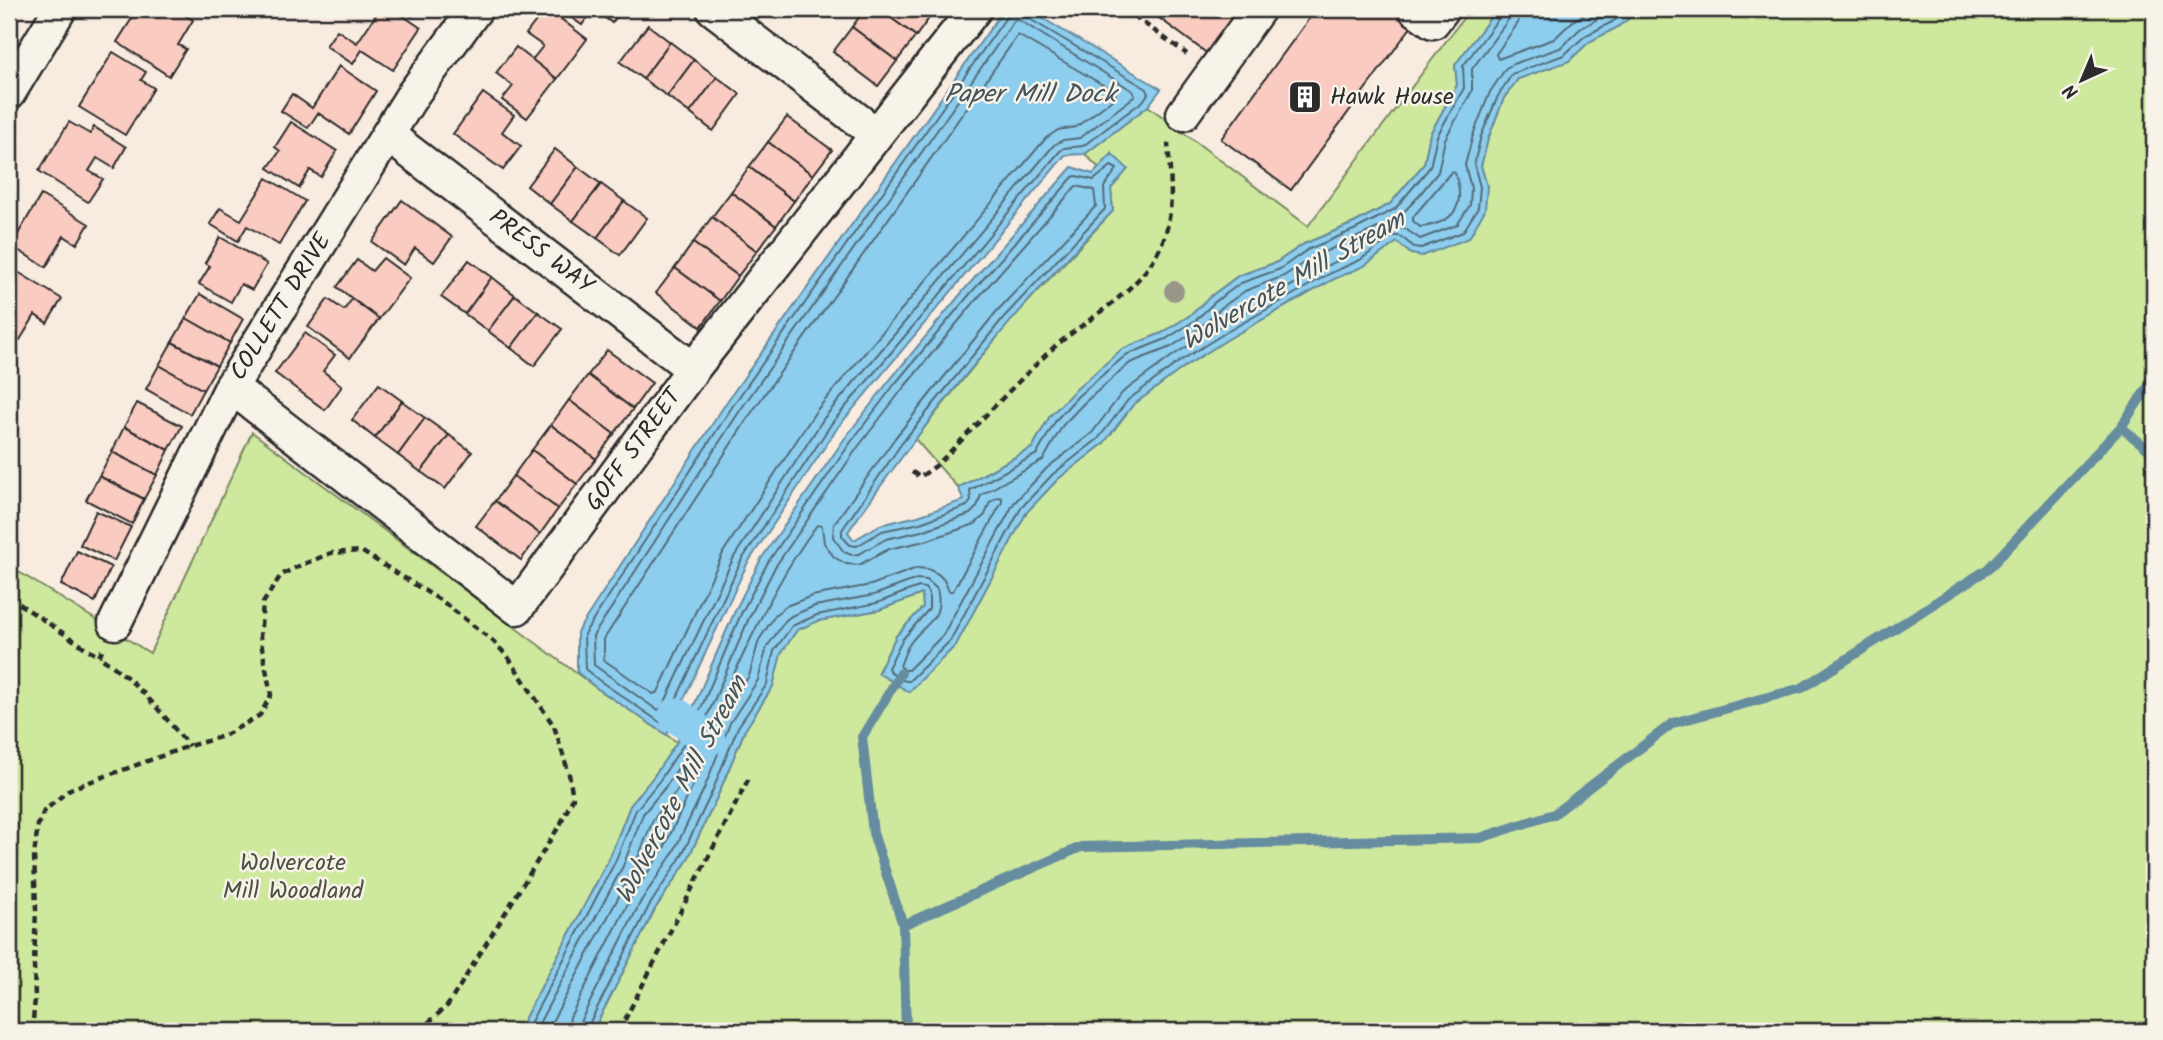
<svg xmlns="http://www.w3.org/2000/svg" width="2163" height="1040" viewBox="0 0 2163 1040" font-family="Kalam,sans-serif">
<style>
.green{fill:#cee89e;stroke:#7c8a64;stroke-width:2}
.water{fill:#8dcdee;stroke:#668ca0;stroke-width:2}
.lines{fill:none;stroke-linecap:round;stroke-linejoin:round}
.shore{stroke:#526c79;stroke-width:2}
.stream{stroke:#668ca0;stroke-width:10}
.canal{stroke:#8dcdee;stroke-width:35}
.building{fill:#facbc0;stroke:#2b2b2b;stroke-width:2}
.minor-casing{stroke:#2b2b2b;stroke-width:37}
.path{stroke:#2b2b2b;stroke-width:4.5;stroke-dasharray:7 5;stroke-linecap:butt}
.minor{stroke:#f7f3e8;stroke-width:32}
.tree{fill:#999689}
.labels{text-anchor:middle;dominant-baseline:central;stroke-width:5;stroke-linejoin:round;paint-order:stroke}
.poi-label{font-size:24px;fill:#2b2b2b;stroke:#f7f3e8;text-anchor:start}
.street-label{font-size:24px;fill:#2b2b2b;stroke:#f7f3e8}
.park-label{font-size:24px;fill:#4c5142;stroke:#f7f3e8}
.water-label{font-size:26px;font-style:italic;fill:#44545c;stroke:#f7f3e8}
</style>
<rect width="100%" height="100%" fill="#f8ebe0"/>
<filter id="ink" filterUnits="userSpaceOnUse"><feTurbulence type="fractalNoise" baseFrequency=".0143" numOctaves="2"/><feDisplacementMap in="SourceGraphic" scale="14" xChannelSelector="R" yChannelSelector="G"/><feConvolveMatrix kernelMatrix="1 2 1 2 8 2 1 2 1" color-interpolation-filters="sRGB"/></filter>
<g filter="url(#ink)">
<g class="green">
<polygon points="1470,9 1497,9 1455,65 1457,85 1430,134 1424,164 1390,204 1354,223 1304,244 1277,262 1238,276 1211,296 1192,314 1162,333 1122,349 1050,416 1032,448 958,488 915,439 1010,321 1113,211 1111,189 1112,154 1099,168 1085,154 1148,106 1308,226"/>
<polygon points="1642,9 2154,9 2154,1031 593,1031 655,909 687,861 718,795 745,730 773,686 780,654 797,630 818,621 879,610 922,594 923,607 896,636 878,672 909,691 956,645 1026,513 1058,479 1103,444 1133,405 1184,367 1228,339 1334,279 1364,266 1397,242 1411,254 1487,186 1481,166 1488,139 1504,98 1518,79 1569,61 1589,42 1616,28"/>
<polygon points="252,432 595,687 677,742 654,776 630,806 609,859 518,1031 9,1031 9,566 150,653"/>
</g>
<g class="water">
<polygon points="1004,9 1027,9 1161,89 1148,106 1085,154 1065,155 838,427 747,564 667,735 595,687 577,672 577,632 728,400"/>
<path d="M1497 9H1642L1616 28 1589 42 1569 61 1518 79 1504 98 1488 139 1481 166 1487 186 1485 210 1469 238 1422 256 1411 254 1397 242 1364 266 1334 279 1228 339 1184 367 1133 405 1103 444 1058 479 1026 513 956 645 909 692 878 673 896 636 923 607 922 594 879 610 818 621 797 630 781 654 773 686 745 730 718 795 687 861 655 909 593 1031H518L609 859 630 806 654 776 677 742 692 710 735 611 761 559 845 438 889 381 964 290 1072 167 1093 174 1112 154 1128 169 1111 189 1113 211C1015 309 927 418 848 532L854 540 880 525 918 516 964 500 958 488 1032 448 1050 416 1073 392 1122 349 1162 333 1192 314 1211 296 1238 276 1277 262 1304 244 1354 223 1390 204 1424 164 1430 134 1457 85 1455 65Z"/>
</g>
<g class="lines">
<g class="shore">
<polyline points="1009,9 1007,16 734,404 584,634 585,669 600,681 661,723 666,721 741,561 832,423 1060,151 1064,148 1083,146 1143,101 1148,94 1147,89 1028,18 1025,9"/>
<polyline points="1511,9 1508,20 1472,69 1472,91 1445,139 1438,172 1416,199 1401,215 1390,221 1391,227 1404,228 1420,239 1457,225 1470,205 1471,188 1465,165 1473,135 1490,92 1506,68 1513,64 1560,48 1580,29 1615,9"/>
<polyline points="1521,9 1518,23 1496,54 1498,59 1554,39 1574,20 1595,9"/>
<polygon points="1019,20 1133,91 1135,96 1080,138 1063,140 1054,145 824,418 734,557 662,708 657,710 594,665 593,636 741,409 1014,21"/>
<polygon points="1018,35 1115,92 1116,97 1076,127 1058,130 1046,138 816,411 724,551 658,692 653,694 604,660 604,639 750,415"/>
<path d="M1452 171 1455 173C1466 206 1455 223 1420 227L1413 221V217Z"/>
<path d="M998 497 1002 498V502L953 591H949L944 580 938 574 928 569 917 568 871 585 812 596 786 606 776 614 759 640 749 676 730 704H725C726 687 737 668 744 653 765 608 787 565 817 525L822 526 824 543 834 557 846 564 859 565 889 549 925 541 975 524 985 515 990 502Z"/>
<polyline points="526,1031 615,862 636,810 660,780 683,745 699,713 741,614 768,562 851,442 894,385 970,294 1073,177 1076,176 1094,180 1111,166 1117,169 1104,187 1105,209 1004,317 902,443 842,530 842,536 850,545 857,546 882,531 920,523 967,506 971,501 970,490 1037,454 1056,420 1078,396 1126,355 1166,339 1196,320 1216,301 1241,283 1280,269 1307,250 1356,229 1395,209 1430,167 1437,136 1464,88 1463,66 1501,15 1502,9"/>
<path d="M535 1031 623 866 643 814 667 785 691 748 707 717 749 618 775 567 858 447 901 391 976 300 1076 186 1094 190 1096 206 997 311 895 438 834 524 833 537 844 552 852 555 859 554 886 539 922 531 970 514 977 507 981 495 1043 460 1063 425 1084 403 1130 363 1171 347 1201 327 1221 308 1245 291 1284 276 1311 258 1380 227H1384V232L1356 252 1326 266 1220 326 1175 354 1122 393 1092 433 1047 468 1014 503 943 635 908 670H904L900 666C903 659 905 651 909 645 923 623 945 621 937 589L927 580 917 579 874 595 815 606 791 616 785 621 767 647 758 680 730 723 704 789 673 853 641 901 580 1022 578 1031"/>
<polyline points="547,1031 633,870 653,820 676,792 698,758 702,757 704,761 664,848 632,896 570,1017 568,1031"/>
<path d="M587 1031 588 1026 649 906 681 857 712 792 738 727 767 684 774 651 792 626 817 615 877 603 905 592 919 587 925 588 929 594V609L902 640 888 668C891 674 903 682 909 681L950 641 1021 508 1053 474 1098 439 1128 400 1180 361 1225 333 1331 273 1360 260 1393 236H1400L1414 247 1421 248 1463 232 1478 208 1480 187 1474 164 1481 136 1498 96 1512 74 1564 55 1585 36 1612 22 1630 9"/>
</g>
<g class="stream">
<polyline points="2154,378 2121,427 2154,454"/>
<polyline points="901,673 862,737 873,833 903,925 906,1031"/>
<polyline points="903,925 1081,847 1480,838 1554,814 1673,723 1802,688 1988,569 2121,427"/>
</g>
<polyline class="canal" points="676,715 708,739"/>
</g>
<g class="building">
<polygon points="138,9 175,9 193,20 178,45 186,49 169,76 117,42"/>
<polygon points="380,9 393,9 421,28 393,70 362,50 353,64 326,46 337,30 357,43"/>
<polygon points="402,9 417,9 412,16"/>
<polygon points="545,9 548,9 587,39 557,79 532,60 543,46 526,34"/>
<polygon points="559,9 622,9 612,23 593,9 582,25"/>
<polygon points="787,9 802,9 797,16"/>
<polygon points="865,9 879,9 916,36 897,61 852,27"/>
<polygon points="879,9 932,9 935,10 916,36"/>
<polygon points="1147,9 1241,9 1208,54"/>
<polygon points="1316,9 1394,9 1414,23 1291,190 1221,139"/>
<polygon points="648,25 670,42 643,79 620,62"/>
<polygon points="852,27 897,61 878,86 833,52"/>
<polygon points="670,42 694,60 667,96 643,79"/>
<polygon points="516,47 557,79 527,118 502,100 513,86 496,73"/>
<polygon points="113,52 146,72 141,80 154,88 125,135 79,107"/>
<polygon points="694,60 717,77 690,113 667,96"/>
<polygon points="339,66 376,91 349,134 318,113 308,128 281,111 292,94 312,108"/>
<polygon points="717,77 740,94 713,131 690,113"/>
<polygon points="483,93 514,115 502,132 521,146 503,170 453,134"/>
<polygon points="787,117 832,150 813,175 768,142"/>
<polygon points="69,122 90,134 94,127 126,147 114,168 97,158 89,171 103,179 88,202 39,171"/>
<polygon points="291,122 337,151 321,177 310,170 299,188 268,168 280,151 275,147"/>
<polygon points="768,142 813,175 794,201 749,167"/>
<polygon points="555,149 578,167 550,204 527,186"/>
<polygon points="578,167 601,184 573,221 550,204"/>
<polygon points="749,167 794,201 776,226 731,192"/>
<polygon points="267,178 305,201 279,245 247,226 238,241 210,224 220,208 241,220"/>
<polygon points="601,184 624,201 597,238 573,221"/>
<polygon points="731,192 776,226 757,251 712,217"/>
<polygon points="41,195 89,224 77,244 64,236 46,267 11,246"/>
<polygon points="402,200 452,237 434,262 415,248 404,265 372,242"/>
<polygon points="624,201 647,218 620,255 597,238"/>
<polygon points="712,217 757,251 738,276 693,243"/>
<polygon points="220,237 267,264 252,290 241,284 231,302 199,284 210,266 205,263"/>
<polygon points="693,243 738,276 720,301 675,268"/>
<polygon points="383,258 410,278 379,319 337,287 357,260 372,271"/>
<polygon points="469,260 492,277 465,314 441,297"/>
<polygon points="675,268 720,301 701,327 656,293"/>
<polygon points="13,269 62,299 47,323 35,315 20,340 9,334 9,277"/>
<polygon points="492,277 515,295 488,331 465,314"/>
<polygon points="200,294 243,319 230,343 186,318"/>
<polygon points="515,295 538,312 511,348 488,331"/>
<polygon points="328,299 344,310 352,299 379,319 350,358 308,327"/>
<polygon points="538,312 562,329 534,366 511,348"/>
<polygon points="186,318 230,343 217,366 172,342"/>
<polygon points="305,333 335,355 323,371 342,386 325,410 275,373"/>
<polygon points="172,342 217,366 203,390 159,365"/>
<polygon points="607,350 652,383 633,409 588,375"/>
<polygon points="159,365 203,390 190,414 146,389"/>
<polygon points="588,375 633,409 614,434 569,400"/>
<polygon points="379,384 402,401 375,438 352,420"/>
<polygon points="569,400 614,434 596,459 551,425"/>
<polygon points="402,401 425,418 398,455 375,438"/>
<polygon points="137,403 182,426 169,450 124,427"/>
<polygon points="425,418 449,435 421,472 398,455"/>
<polygon points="551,425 596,459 577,484 532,450"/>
<polygon points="124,427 169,450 157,475 112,452"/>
<polygon points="449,435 472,452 445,489 421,472"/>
<polygon points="532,450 577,484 558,509 513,476"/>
<polygon points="112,452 157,475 144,499 99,476"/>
<polygon points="99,476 144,499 132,524 86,500"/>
<polygon points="513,476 558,509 540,534 495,501"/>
<polygon points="495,501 540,534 521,560 476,526"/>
<polygon points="96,511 131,527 114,561 80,545"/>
<polygon points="77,551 111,567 95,602 61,585"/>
</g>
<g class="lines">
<g class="minor-casing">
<g id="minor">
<polyline points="713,9 876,134"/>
<polyline points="1415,9 1433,22 1443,9"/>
<polyline points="9,93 60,9"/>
<polyline points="1183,114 1259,9"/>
<polyline points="388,135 693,369"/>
<polyline points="231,387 517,608 693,369 975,9"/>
<polyline points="115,623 231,387 413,94 476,9"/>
</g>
</g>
<g class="path">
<polyline points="1124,9 1187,54"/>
<path d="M912 472 920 477 937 465C975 427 1012 387 1051 350 1090 315 1145 291 1164 238 1175 207 1170 175 1168 143"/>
<polyline points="9,597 99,657"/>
<path d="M102 650 99 657C135 678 163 715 189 746"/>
<polyline points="32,1031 35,999 34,965 36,908 34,855 38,825 44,811 70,789 189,746 224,736 260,715 271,695 260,637 263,603 281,575 299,566 331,553 361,551 443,602 493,641 508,657 554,726 569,774 573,798 561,823 448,1005 419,1031"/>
<polyline points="619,1031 749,778"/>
</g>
<use href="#minor" class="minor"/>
</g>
<circle class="tree" cx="1174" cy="291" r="10"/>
</g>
<defs>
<g id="building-square" transform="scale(1.75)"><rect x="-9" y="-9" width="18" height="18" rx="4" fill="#2b2b2b" stroke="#f7f3e8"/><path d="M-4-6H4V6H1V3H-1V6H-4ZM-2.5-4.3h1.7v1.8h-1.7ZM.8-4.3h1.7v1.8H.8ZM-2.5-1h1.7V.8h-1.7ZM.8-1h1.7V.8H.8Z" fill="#fff"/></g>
</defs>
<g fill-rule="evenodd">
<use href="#building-square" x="1305" y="97"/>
</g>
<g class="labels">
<g class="poi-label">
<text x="1330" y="97">Hawk House</text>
</g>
<g class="street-label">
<text transform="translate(541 252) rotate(37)">PRESS WAY</text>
<text transform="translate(281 307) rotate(-58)">COLLETT DRIVE</text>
<text transform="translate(634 450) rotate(-54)">GOFF STREET</text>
</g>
<g class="park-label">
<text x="293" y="863">Wolvercote<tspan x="293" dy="28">Mill Woodland</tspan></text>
</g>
<g class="water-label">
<text x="1030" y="95">Paper Mill Dock</text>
<text transform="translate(1294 281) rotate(-30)">Wolvercote Mill Stream</text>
<text transform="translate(682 790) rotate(-62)">Wolvercote Mill Stream</text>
</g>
</g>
<rect width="2163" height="1040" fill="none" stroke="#f7f3e8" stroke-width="35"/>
<rect x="18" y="18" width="2128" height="1005" fill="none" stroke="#2b2b2b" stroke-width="2.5" filter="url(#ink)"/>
<g transform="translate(2082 80) rotate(224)" stroke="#f7f3e8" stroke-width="5" paint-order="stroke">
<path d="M0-5L12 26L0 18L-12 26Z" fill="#2b2b2b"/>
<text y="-10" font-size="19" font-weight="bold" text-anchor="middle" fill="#2b2b2b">N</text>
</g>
</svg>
